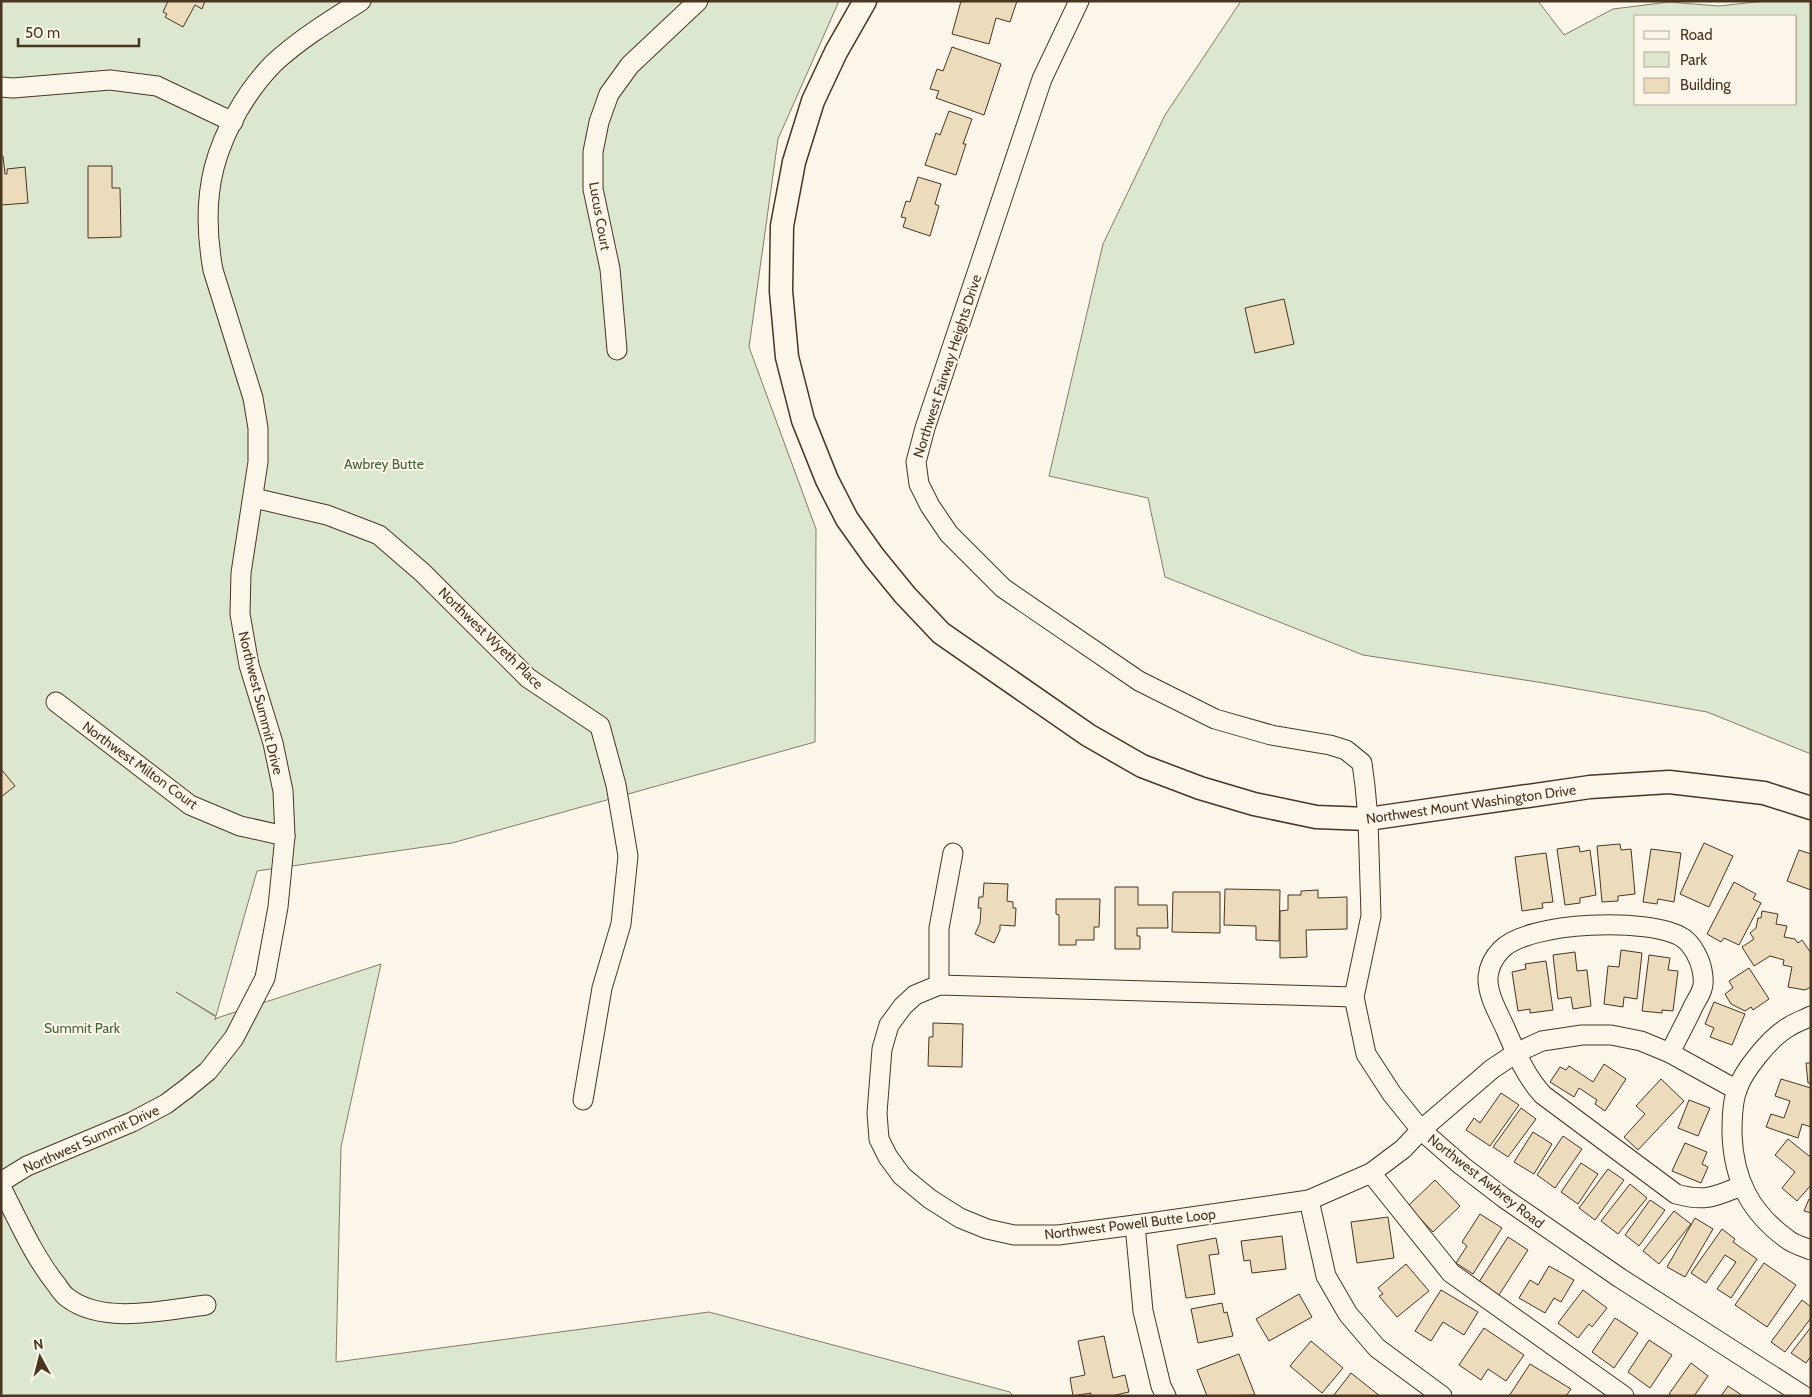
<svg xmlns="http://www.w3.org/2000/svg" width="1812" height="1397" viewBox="0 0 1812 1397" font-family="Cabin,sans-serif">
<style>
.green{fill:#dce7d0;stroke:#887966;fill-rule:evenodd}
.building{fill:#ecdcbc;stroke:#4a3520}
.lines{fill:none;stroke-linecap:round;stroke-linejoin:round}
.minor-casing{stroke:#4a3520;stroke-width:21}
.major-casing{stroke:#4a3520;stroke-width:25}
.minor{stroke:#fbf6e9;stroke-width:19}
.major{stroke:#fbf6e9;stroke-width:22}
.labels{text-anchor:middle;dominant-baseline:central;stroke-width:4;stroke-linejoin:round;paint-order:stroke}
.street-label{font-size:14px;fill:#4a3520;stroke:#fbf6e9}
.park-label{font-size:14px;fill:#436837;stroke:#fbf6e9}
</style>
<rect width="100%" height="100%" fill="#fbf6e9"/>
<g class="green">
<polygon points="1,1 839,1 778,139 749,347 816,529 815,742 452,843 257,871 216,1016 176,992 216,1017 215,1020 217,1018 381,964 341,1147 336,1362 709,1312 1010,1392 1013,1396 1,1396"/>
<path d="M1241 1H1538L1564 35 1613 9 1669 2 1719 6 1765 1H1811V754L1707 712 1544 683 1363 655 1165 577 1148 498 1049 476 1103 244 1165 115ZM1636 16H1796V104H1636Z"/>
</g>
<g class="building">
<polygon points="168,1 205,1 202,9 195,5 183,27 165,17 167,14 163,12"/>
<polygon points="961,1 1017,1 1010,22 996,18 989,44 952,34"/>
<polygon points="952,47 1001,64 984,115 936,98 939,91 930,89 937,69 943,71"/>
<polygon points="949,111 972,119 963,144 966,144 956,175 925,165 936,133 940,135"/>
<polygon points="1,156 3,156 5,174 7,174 7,169 25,167 28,203 1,205"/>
<polygon points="88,166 112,166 112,188 120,188 121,237 88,238"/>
<polygon points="918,177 941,184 935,204 939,206 930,236 903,227 906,218 901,217 906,201 910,202"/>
<polygon points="1284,299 1294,344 1255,353 1245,308"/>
<polygon points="1,769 15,786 1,797"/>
<polygon points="1704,843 1733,856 1709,907 1680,894"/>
<polygon points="1620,844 1621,850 1631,849 1635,894 1618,896 1618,901 1602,902 1597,846"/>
<polygon points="1579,846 1580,852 1590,850 1596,895 1580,898 1580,903 1565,905 1557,849"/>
<polygon points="1651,849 1681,853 1674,902 1658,899 1657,904 1643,902"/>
<polygon points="1799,850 1811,854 1811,890 1787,881"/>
<polygon points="1546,853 1553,902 1542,903 1543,908 1522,911 1515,857"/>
<polygon points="1734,882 1756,894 1753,899 1761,903 1739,945 1724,938 1721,942 1707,934"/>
<polygon points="984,883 1008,884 1007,901 1013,902 1013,908 1016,908 1015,926 1000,925 1000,930 994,943 975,934 980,923 981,908 978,908 979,897 983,897"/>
<polygon points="1115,887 1138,887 1138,905 1167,905 1168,928 1137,928 1137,936 1140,936 1140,949 1115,949"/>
<polygon points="1225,889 1280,890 1279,941 1256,940 1256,926 1224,925"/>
<polygon points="1318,890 1318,898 1347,897 1347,929 1306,930 1307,957 1280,958 1280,911 1288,910 1288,895 1301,895 1301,891"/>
<polygon points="1173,892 1220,892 1220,933 1172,932"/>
<polygon points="1056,899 1100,899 1099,927 1094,927 1094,940 1076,940 1076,945 1059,945 1059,915 1056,914"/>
<polygon points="1762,911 1778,914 1776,924 1787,926 1784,937 1795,939 1798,943 1802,940 1811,953 1811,987 1805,990 1788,987 1792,967 1783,965 1784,960 1770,956 1754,966 1742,947 1754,939 1750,933 1756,928 1758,918 1761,918"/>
<polygon points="1621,950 1642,953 1637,999 1624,997 1623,1007 1604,1004 1608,966 1619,967"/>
<polygon points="1575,952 1577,971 1587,970 1591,1006 1573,1009 1571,997 1558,999 1553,955"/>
<polygon points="1649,955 1670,958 1668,970 1678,971 1673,1011 1662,1010 1662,1013 1642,1011"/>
<polygon points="1546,961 1553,1010 1530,1013 1530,1009 1518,1011 1512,972 1526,969 1525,964"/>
<polygon points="1749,968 1769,999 1753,1010 1751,1007 1745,1011 1731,1004 1725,994 1733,988 1729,981"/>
<polygon points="1714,1002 1745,1014 1732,1045 1710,1037 1714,1028 1705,1024"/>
<polygon points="933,1023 963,1024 962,1067 928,1066 929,1037 933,1037"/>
<polygon points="1806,1063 1811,1063 1811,1083 1808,1083"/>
<polygon points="1604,1064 1626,1079 1605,1111 1595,1104 1597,1100 1579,1088 1574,1097 1550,1082 1560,1067 1566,1070 1569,1066 1593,1082"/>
<polygon points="1661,1079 1684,1101 1638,1150 1624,1137 1645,1114 1636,1106"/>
<polygon points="1781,1079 1811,1088 1811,1127 1802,1124 1798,1138 1766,1127 1771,1114 1784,1118 1790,1101 1775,1096"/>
<polygon points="1501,1093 1519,1105 1490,1146 1466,1130 1474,1118 1480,1123"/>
<polygon points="1689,1100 1710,1108 1698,1136 1678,1128"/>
<polygon points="1521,1108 1536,1119 1508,1157 1493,1147"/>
<polygon points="1533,1132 1552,1144 1534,1174 1514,1162"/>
<polygon points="1563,1136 1582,1149 1555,1188 1537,1175"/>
<polygon points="1788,1139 1809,1156 1811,1154 1811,1185 1797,1201 1782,1188 1795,1172 1775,1155"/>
<polygon points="1685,1143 1707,1152 1702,1164 1708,1167 1701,1183 1672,1171"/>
<polygon points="1581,1163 1598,1174 1578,1204 1561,1192"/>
<polygon points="1608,1169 1624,1180 1595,1220 1579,1208"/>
<polygon points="1435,1180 1460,1206 1433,1232 1408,1206"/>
<polygon points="1630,1184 1647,1198 1618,1234 1601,1221"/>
<polygon points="1809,1199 1811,1199 1811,1213 1804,1211"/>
<polygon points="1650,1200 1665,1210 1639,1246 1625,1235"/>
<polygon points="1674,1211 1691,1224 1659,1264 1643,1251"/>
<polygon points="1480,1214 1502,1228 1473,1274 1456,1263 1467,1246 1462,1242"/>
<polygon points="1388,1217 1394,1258 1357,1263 1351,1222"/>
<polygon points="1695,1218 1713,1229 1685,1277 1667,1267"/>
<polygon points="1722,1229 1735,1239 1733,1242 1757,1259 1731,1298 1717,1289 1736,1262 1725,1255 1706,1283 1691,1273"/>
<polygon points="1282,1236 1286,1269 1252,1273 1250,1260 1244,1261 1241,1241"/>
<polygon points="1508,1237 1528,1250 1497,1298 1477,1285"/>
<polygon points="1216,1238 1219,1254 1209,1255 1215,1294 1186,1298 1177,1245"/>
<polygon points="1764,1263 1796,1285 1767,1327 1735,1305"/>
<polygon points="1406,1264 1429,1291 1397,1317 1379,1296 1383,1294 1378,1288"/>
<polygon points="1549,1266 1574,1280 1561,1302 1554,1298 1545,1313 1519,1298 1530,1280 1538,1285"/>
<polygon points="1441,1290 1478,1312 1464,1335 1443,1322 1431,1341 1415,1331"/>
<polygon points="1583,1290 1607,1308 1592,1327 1589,1324 1578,1338 1558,1323"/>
<polygon points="1299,1294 1312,1317 1269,1341 1256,1319"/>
<polygon points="1802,1300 1811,1307 1811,1318 1785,1352 1771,1342"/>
<polygon points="1222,1303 1224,1313 1227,1312 1233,1336 1198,1343 1191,1309"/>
<polygon points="1615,1318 1638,1333 1614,1368 1592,1352"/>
<polygon points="1811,1327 1811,1356 1806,1363 1791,1353"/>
<polygon points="1484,1328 1524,1355 1506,1381 1488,1369 1481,1380 1459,1365"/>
<polygon points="1104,1336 1113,1378 1125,1375 1129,1392 1111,1396 1091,1396 1091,1393 1073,1396 1070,1378 1085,1375 1078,1341"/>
<polygon points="1649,1340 1672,1355 1650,1388 1628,1372"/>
<polygon points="1311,1341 1343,1368 1322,1393 1290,1366"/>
<polygon points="1239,1354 1255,1395 1207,1396 1197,1370"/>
<polygon points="1691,1363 1708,1376 1694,1396 1672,1396 1669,1394"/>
<polygon points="1530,1364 1571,1389 1566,1396 1509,1396"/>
<polygon points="1351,1373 1380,1396 1335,1396 1334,1395"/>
<polygon points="1728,1386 1743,1396 1721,1396"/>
</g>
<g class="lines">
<g class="minor-casing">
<g id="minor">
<polyline points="1079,1 1042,79 925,428 916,462 919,484 930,506 949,534 1003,588 1139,681 1215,719 1271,735 1330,745 1346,750 1362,763 1365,786 1368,819 1371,916 1354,997 1366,1054 1392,1094 1421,1130 1461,1165 1504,1198 1620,1278 1804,1396"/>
<polyline points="1,87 13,88 110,80 157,86 233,122"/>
<polyline points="617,350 610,269 593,189 593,152 599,122 609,94 630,65 698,1"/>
<polyline points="254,498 327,515 379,535 423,573 528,678 600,726 616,785 628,856 621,924 602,988 583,1100"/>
<polyline points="56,702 190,805 240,826 285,836"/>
<polyline points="939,985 939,928 953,853"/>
<polyline points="1354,997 939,985 915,995 903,1006 889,1025 882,1049 877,1113 879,1139 888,1157 902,1176 930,1199 960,1218 987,1229 1014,1235 1058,1235 1135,1225 1309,1200 1371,1173 1403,1149 1421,1130 1492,1069 1516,1053 1542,1041 1582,1035 1611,1035 1641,1041 1670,1053 1737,1090"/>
<path d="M1811 1016C1803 1020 1794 1023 1787 1028 1770 1038 1743 1071 1737 1090 1732 1103 1732 1121 1732 1135 1734 1180 1750 1212 1787 1239 1793 1244 1803 1247 1811 1250"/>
<path d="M1670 1053C1677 1038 1685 1024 1692 1009 1695 1002 1700 996 1702 989 1704 984 1703 975 1702 970 1700 959 1692 944 1683 938 1651 917 1528 921 1501 950 1494 957 1489 967 1488 977 1487 995 1499 1014 1506 1030 1516 1053 1526 1077 1543 1095L1676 1194C1705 1202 1714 1197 1741 1186"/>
<polyline points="1371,1173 1451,1273 1624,1396"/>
<path d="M1 1182 27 1166 132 1122 166 1104 186 1089 208 1071 234 1038 265 978 278 907 285 836 283 791 273 743 249 665 240 614 241 573 258 462V428L253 398 213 270C207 237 206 200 214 168 224 130 247 90 274 63 300 39 331 20 361 1"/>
<path d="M1 1187C18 1220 33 1255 56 1284 59 1288 63 1295 68 1298 103 1325 166 1310 206 1305"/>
<polyline points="1309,1200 1326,1276 1348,1314 1377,1348 1442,1396"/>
<polyline points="1135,1225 1143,1311 1161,1386 1166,1396"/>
</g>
</g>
<g class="major-casing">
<polyline id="major" points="865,1 836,52 813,101 794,162 782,226 781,291 787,357 803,420 827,480 847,519 874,557 905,595 941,633 1088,735 1142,766 1200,788 1254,804 1316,817 1368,819 1590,787 1669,782 1764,793 1811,808"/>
</g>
<use href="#minor" class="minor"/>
<use href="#major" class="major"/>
</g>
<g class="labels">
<g class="street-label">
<text transform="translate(600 216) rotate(80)">Lucus Court</text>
<text transform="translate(947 366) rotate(-72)">Northwest Fairway Heights Drive</text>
<text transform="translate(491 638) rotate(44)">Northwest Wyeth Place</text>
<text transform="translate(261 703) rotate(76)">Northwest Summit Drive</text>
<text transform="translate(140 765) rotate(36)">Northwest Milton Court</text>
<text transform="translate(1471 804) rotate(-8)">Northwest Mount Washington Drive</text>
<text transform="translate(91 1139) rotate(-24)">Northwest Summit Drive</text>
<text transform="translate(1486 1181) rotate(38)">Northwest Awbrey Road</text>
<text transform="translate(1130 1224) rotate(-7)">Northwest Powell Butte Loop</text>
</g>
<g class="park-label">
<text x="384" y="464">Awbrey Butte</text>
<text x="82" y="1028">Summit Park</text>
</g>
</g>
<rect width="1812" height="1397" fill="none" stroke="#4a3520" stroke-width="5"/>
<rect x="1634" y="15" width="162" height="90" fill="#fbf6e9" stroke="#b4a999"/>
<rect x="1644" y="31" width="25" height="8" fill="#fbf6e9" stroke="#b4a999"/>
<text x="1680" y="40" font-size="15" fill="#4a3520">Road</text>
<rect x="1644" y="52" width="25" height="15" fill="#dce7d0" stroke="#b4a999"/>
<text x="1680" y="65" font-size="15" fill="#4a3520">Park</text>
<rect x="1644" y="78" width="25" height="15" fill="#ecdcbc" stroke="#b4a999"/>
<text x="1680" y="90" font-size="15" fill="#4a3520">Building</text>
<g transform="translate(40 1357) rotate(353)" stroke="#fbf6e9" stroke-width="4" paint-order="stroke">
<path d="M0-4L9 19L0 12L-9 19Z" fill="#4a3520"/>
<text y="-8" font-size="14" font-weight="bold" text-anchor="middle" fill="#4a3520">N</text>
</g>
<path d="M18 38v8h121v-8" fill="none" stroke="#4a3520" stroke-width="2.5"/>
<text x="25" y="38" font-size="15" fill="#4a3520" stroke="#fbf6e9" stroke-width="4" paint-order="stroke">50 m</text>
</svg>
